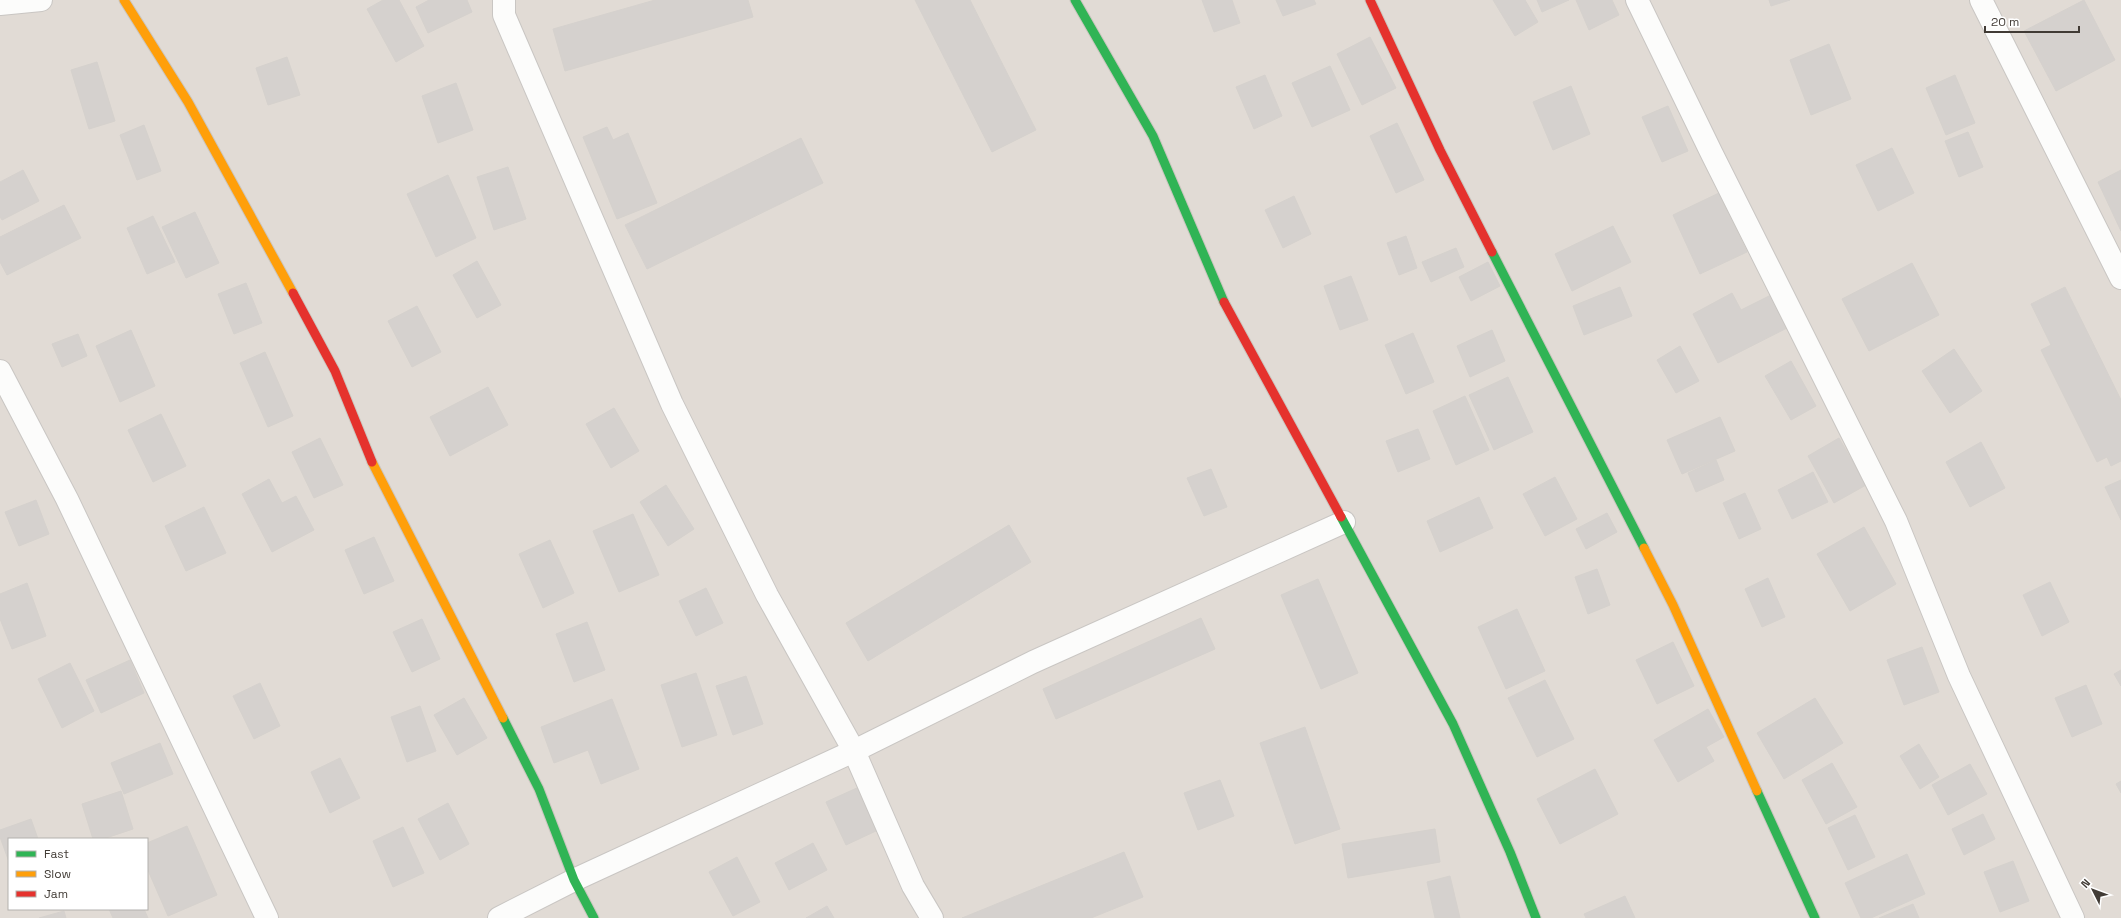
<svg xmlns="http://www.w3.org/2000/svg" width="2121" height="918" viewBox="0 0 2121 918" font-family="'Space Grotesk',sans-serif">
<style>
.residential{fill:#e1dbd5;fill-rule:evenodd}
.building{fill:#d5d1ce;stroke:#d5d1cd}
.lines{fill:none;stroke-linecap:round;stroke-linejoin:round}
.street-casing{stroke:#c9c6c3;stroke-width:24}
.fast-casing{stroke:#cbc6bf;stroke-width:11}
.slow-casing{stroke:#cbc6bf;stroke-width:11}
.jam-casing{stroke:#cbc6bf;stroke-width:11}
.street{stroke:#fcfcfb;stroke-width:22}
.fast{stroke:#30b455;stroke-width:9}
.slow{stroke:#ff9f0a;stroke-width:9}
.jam{stroke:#e5322d;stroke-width:9}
</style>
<rect width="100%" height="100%" fill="#edeae7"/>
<path class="residential" d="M0 0H2121V918H0ZM9 839H147V909H9Z"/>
<g class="building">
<polygon points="383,0 399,0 424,46 396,62 367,9"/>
<polygon points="429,0 467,0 472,12 428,33 416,7"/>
<polygon points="655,0 748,0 753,17 565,71 553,29"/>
<polygon points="915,0 970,0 1036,130 992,152"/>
<polygon points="1202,0 1232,0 1240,23 1214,32"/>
<polygon points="1276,0 1314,0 1316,4 1283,16"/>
<polygon points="1493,0 1525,0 1538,22 1515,36"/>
<polygon points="1537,0 1569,0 1542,12"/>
<polygon points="1576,0 1612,0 1619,15 1589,30"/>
<polygon points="1769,0 1790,0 1771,6"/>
<polygon points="2084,0 2115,60 2056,91 2024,31"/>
<polygon points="1370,37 1396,88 1362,105 1337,54"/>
<polygon points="1829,44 1851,99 1811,115 1790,60"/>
<polygon points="287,57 300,95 268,105 256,68"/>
<polygon points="97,62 115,121 89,129 71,70"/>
<polygon points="1330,66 1350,110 1312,127 1292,83"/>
<polygon points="1265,75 1282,116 1254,129 1236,87"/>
<polygon points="1955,75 1975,123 1946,135 1926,88"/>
<polygon points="456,83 473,130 438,143 422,96"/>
<polygon points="1571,86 1590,134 1553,150 1533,102"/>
<polygon points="1668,106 1688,151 1662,162 1642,117"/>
<polygon points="1397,123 1424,180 1396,193 1370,136"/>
<polygon points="144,125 161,171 137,180 120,135"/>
<polygon points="607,127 613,140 628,133 657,203 617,219 583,137"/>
<polygon points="1968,132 1983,167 1959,177 1945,141"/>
<polygon points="801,138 823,183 647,269 625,225"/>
<polygon points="1892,148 1914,193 1878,211 1856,165"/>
<polygon points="508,167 526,219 494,230 477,177"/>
<polygon points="23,170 39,201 2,220 0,217 0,182"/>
<polygon points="2121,170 2121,231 2098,182"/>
<polygon points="448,175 476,238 436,257 407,194"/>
<polygon points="1719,193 1747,252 1700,274 1673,215"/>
<polygon points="1294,196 1311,234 1283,248 1265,210"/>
<polygon points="64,205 81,238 7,275 0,262 0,237"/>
<polygon points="195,212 219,263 186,278 162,227"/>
<polygon points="153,216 175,262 147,274 127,228"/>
<polygon points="1613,226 1631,262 1572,291 1555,254"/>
<polygon points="1406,236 1417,268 1399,275 1387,243"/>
<polygon points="1456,248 1464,267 1431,282 1422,262"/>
<polygon points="477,261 501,305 477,318 453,275"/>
<polygon points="1488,262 1500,286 1471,301 1459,277"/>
<polygon points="1912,263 1939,315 1869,351 1842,299"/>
<polygon points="1351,276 1368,320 1340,330 1324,286"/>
<polygon points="246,283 262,323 234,334 218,294"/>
<polygon points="1620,287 1632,316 1584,335 1573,306"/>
<polygon points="2065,287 2121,400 2121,461 2111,466 2107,457 2097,462 2041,350 2051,345 2031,304"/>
<polygon points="1732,293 1741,310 1773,294 1789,327 1718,363 1693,314"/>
<polygon points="417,306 441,352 412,367 388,321"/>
<polygon points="131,330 155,386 120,402 96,346"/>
<polygon points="1492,330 1505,361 1470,377 1457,346"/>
<polygon points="1413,333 1434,382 1406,394 1385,345"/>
<polygon points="78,334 87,356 62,367 52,344"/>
<polygon points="1680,346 1699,381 1676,393 1657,360"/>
<polygon points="1954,349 1982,391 1950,413 1922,371"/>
<polygon points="265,352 293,416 268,427 240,363"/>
<polygon points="1791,361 1816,406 1791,420 1765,376"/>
<polygon points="1508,377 1533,432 1494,450 1469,395"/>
<polygon points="488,387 508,425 450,456 430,417"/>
<polygon points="1465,396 1489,450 1456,465 1433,411"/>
<polygon points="614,408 639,451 611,468 586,424"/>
<polygon points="161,414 186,466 153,482 128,430"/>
<polygon points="1720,417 1735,451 1682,474 1667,440"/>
<polygon points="1418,429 1430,459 1398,472 1386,441"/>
<polygon points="320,438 343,485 314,498 292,452"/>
<polygon points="1839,438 1866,485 1834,503 1808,456"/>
<polygon points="1981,442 2005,488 1970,507 1946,462"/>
<polygon points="1716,460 1724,480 1696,492 1688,473"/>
<polygon points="1211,469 1227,507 1204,516 1187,478"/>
<polygon points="1813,472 1828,502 1792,519 1778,490"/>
<polygon points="1555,477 1577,519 1545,536 1523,494"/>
<polygon points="269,479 282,503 296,496 314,530 272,552 242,494"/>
<polygon points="2121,480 2121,520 2105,487"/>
<polygon points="666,485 694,529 668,546 640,502"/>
<polygon points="1745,493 1761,529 1739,539 1723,503"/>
<polygon points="1479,497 1493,528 1440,552 1427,521"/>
<polygon points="36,500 49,534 19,546 5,512"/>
<polygon points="204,507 226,553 186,571 165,526"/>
<polygon points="1607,513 1617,532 1586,549 1576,529"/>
<polygon points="633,514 659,575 619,592 593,531"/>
<polygon points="1009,525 1031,562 868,661 846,623"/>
<polygon points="1864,527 1896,584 1850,611 1817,554"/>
<polygon points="374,537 394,581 364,594 345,550"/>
<polygon points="550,540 574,593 543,608 519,554"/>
<polygon points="1597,569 1610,605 1588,614 1575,577"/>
<polygon points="1768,578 1785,617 1762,627 1745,589"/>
<polygon points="1318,579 1358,673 1321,689 1281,595"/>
<polygon points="2050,582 2069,622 2042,636 2023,595"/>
<polygon points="27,583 46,636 12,649 0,619 0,594"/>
<polygon points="706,588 723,623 696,636 679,601"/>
<polygon points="1517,609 1545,671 1506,689 1478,627"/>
<polygon points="1201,618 1215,649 1056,719 1043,689"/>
<polygon points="422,619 440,659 412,672 393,632"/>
<polygon points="587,622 605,670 574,682 556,634"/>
<polygon points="1673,642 1694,686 1657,704 1636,660"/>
<polygon points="1922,647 1939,692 1904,705 1887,660"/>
<polygon points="130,660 144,693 101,713 86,680"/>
<polygon points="70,663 94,711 62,728 38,679"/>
<polygon points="2121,670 2121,686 2114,674"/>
<polygon points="696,673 717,735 682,747 661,685"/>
<polygon points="746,676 763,724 733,735 716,686"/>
<polygon points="1545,680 1574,739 1537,757 1508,698"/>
<polygon points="260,683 280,726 254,739 233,696"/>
<polygon points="2086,685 2102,724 2072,737 2055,698"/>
<polygon points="464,698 487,738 457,755 434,715"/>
<polygon points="1815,698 1843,743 1784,779 1757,733"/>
<polygon points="612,699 639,769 601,784 588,750 554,763 541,727"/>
<polygon points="420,706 436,751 407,762 391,717"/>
<polygon points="1708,709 1724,737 1706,747 1714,761 1678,782 1654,740"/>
<polygon points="1305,727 1340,829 1295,844 1260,743"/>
<polygon points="160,743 173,774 124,794 111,763"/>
<polygon points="1919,744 1939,777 1920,789 1900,756"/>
<polygon points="340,758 360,798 330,813 311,772"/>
<polygon points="1832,763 1857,807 1826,824 1802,780"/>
<polygon points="1970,764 1987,794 1948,815 1932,785"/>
<polygon points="1595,769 1618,814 1560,844 1537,799"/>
<polygon points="1220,780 1234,816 1198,830 1184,793"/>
<polygon points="2121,781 2121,793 2116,784"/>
<polygon points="859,787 878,830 846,845 826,802"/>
<polygon points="121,791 133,829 103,839 93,839 82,804"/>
<polygon points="448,803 469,844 440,860 418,819"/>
<polygon points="1983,814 1995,839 1964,855 1952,829"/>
<polygon points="1855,815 1875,857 1848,870 1828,828"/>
<polygon points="31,819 38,839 9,839 9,862 0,837 0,830"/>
<polygon points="187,826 217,895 168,916 147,868 147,843"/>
<polygon points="403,827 424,873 393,887 373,841"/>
<polygon points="1435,829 1440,862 1348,878 1342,844"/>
<polygon points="813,843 827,870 789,890 775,863"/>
<polygon points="1124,852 1143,897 1091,918 962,918"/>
<polygon points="1907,854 1925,894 1871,918 1861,918 1845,883"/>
<polygon points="737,857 760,902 733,916 709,872"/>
<polygon points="2013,861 2029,901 2000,912 1984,872"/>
<polygon points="1450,876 1460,918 1435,918 1427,882"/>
<polygon points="1625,896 1635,918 1586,918 1584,914"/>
<polygon points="1913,904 1919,918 1879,918"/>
<polygon points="827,906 834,918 806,918"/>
<polygon points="109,909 144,909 148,918 113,918"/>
<polygon points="64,911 66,918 39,918"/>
</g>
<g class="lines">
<g class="street-casing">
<g id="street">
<polyline points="504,0 504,15 672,404 767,595 854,751 913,886 932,918"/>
<polyline points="1637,0 1712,154 1896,521 1959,676 2073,918"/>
<polyline points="1981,0 2121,278"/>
<polyline points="0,4 41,0"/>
<polyline points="0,371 67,499 267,918"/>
<polyline points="499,918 574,880 854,751 1033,662 1344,522"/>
</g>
</g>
<g class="fast-casing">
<g id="fast">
<polyline points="1075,0 1153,136 1224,302"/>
<polyline points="1492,252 1644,548"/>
<polyline points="1341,517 1453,724 1510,852 1536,918"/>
<polyline points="503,718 539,789 574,880 594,918"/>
<polyline points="1757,791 1815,918"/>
</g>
</g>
<g class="slow-casing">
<g id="slow">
<polyline points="124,0 188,102 293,293"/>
<polyline points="372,462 503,718"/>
<polyline points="1644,548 1673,605 1757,791"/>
</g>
</g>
<g class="jam-casing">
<g id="jam">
<polyline points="1370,0 1440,150 1492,252"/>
<polyline points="293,293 335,371 372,462"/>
<polyline points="1224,302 1341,517"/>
</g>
</g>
<use href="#street" class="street"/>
<use href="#fast" class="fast"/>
<use href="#slow" class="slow"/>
<use href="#jam" class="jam"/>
</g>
<rect x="8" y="838" width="140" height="72" fill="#ffffff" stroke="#b3b1ae"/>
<rect x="16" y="851" width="20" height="6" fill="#30b455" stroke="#b3b1ae"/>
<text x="44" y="858" font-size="12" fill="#413b35">Fast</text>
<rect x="16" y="871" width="20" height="6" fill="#ff9f0a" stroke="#b3b1ae"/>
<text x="44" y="878" font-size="12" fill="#413b35">Slow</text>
<rect x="16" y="891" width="20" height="6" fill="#e5322d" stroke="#b3b1ae"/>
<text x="44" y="898" font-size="12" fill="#413b35">Jam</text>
<g transform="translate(2093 890) rotate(312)" stroke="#ffffff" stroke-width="3" paint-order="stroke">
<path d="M0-3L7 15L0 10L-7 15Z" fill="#413b35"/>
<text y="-6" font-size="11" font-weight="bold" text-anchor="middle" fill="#413b35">N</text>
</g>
<path d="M1985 26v6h94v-6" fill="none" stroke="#413b35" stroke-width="2"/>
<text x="1991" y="26" font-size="12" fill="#413b35" stroke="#ffffff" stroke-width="3" paint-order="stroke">20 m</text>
</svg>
